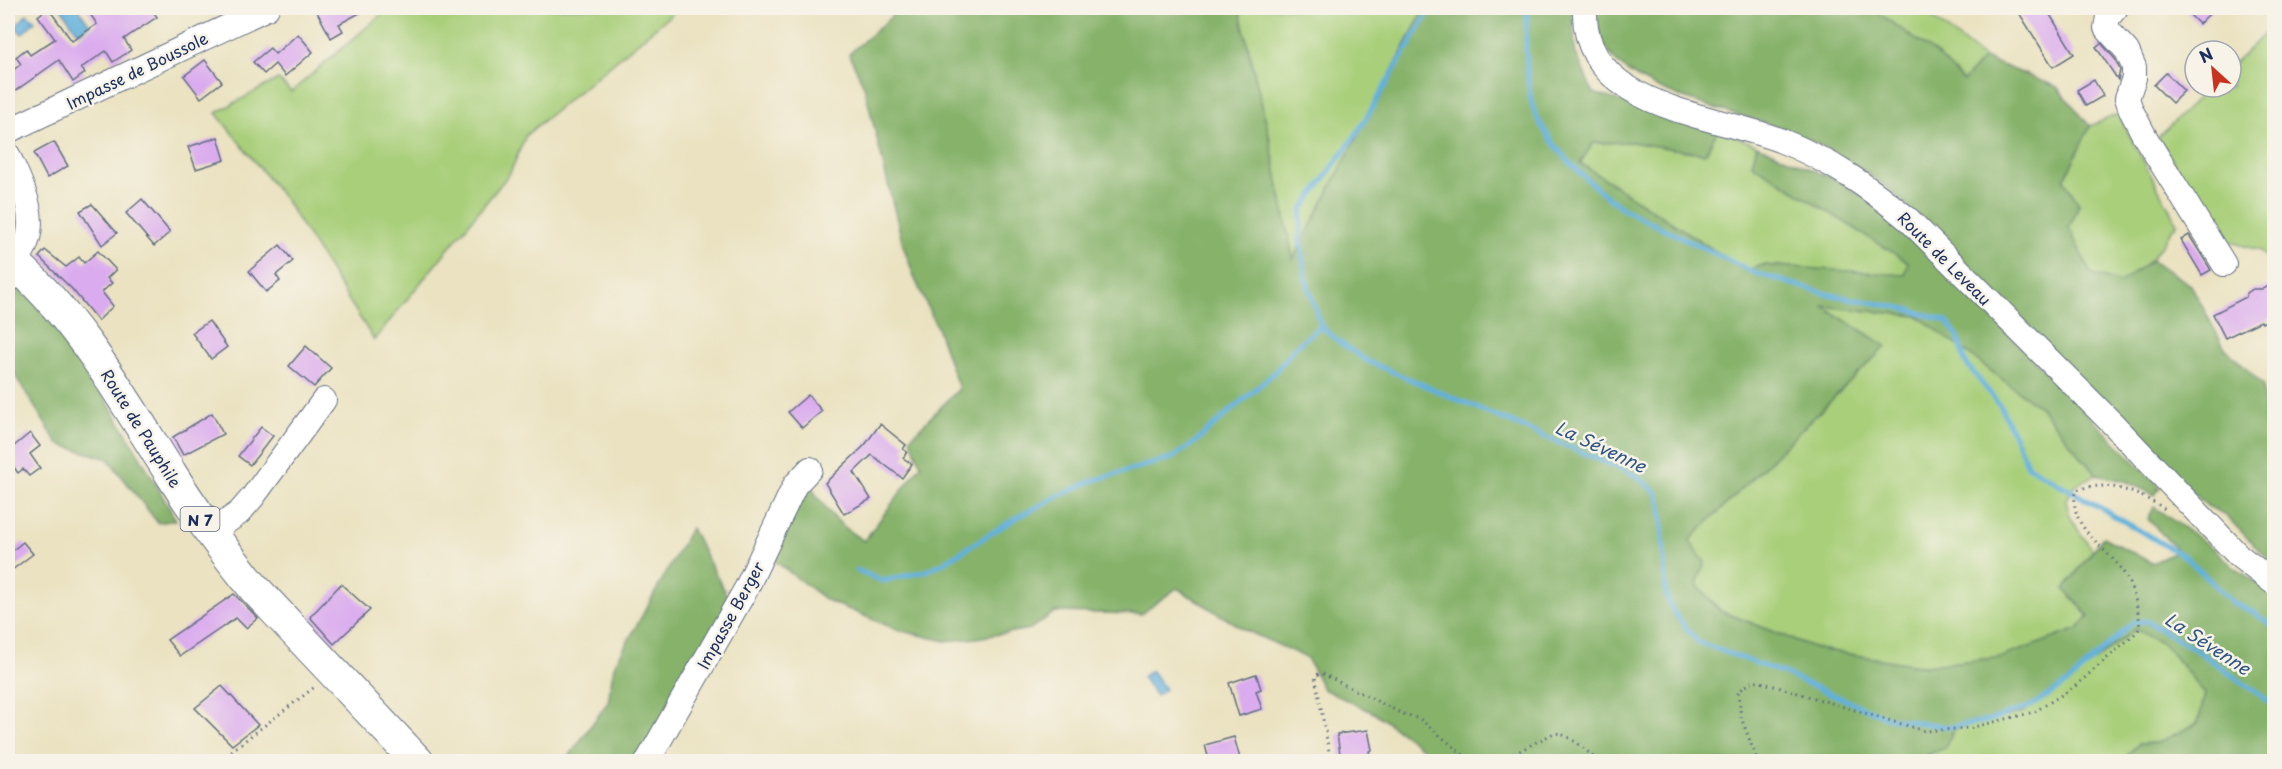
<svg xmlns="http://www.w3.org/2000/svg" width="2282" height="769" viewBox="0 0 2282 769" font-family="'Playpen Sans',sans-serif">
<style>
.green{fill:#a9cf7a;stroke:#627f6c;stroke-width:1.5}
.forest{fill:#86b26a;stroke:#507064;stroke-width:1.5}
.water{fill:#62b1dc;stroke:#3e709d;stroke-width:1.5}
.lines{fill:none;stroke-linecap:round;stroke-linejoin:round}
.stream{stroke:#62b1dc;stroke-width:5}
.building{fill:#daabee}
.minor-casing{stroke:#636e80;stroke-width:26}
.major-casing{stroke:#636e80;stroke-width:34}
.path{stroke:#636e80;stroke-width:3;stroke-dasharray:1.5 4.5;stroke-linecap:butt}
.minor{stroke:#fff;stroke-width:24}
.major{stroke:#fff;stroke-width:32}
.labels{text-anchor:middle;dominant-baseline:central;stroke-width:5;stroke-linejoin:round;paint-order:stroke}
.shield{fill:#f7f3e8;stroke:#5d6a87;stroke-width:1.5}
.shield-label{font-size:15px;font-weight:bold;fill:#1b2f5e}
.street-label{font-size:16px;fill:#1b2f5e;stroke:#f7f3e8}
.water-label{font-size:18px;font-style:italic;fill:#305684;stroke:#f7f3e8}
</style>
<rect width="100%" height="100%" fill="#f7f3e8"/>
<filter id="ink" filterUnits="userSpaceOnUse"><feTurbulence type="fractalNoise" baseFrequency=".0167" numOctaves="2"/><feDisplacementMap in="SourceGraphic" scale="12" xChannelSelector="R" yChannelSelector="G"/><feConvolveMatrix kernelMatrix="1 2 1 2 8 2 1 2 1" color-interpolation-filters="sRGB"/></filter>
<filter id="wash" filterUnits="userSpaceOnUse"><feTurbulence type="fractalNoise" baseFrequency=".008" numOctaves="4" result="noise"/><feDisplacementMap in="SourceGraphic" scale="24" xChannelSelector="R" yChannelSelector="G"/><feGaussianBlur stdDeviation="1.35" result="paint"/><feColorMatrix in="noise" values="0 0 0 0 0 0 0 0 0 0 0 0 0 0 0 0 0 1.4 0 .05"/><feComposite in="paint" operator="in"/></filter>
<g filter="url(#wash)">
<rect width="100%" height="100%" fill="#eae2c0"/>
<g class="green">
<polygon points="389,8 429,8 432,13 439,8 679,8 526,135 510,173 374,340 286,201 216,113 278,79 291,92"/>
<polygon points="1239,8 1425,8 1293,260 1269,135"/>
<polygon points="1871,8 1920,8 1984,58 1963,81 1938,55"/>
<polygon points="2274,25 2274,268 2261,251 2221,239 2158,137 2210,87 2231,87 2231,66"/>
<polygon points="2118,114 2177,223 2151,260 2120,283 2091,274 2069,228 2079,204 2064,180 2090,126"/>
<polygon points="1718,130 1757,145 1752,164 1909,262 1905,276 1763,265 1746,271 1580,163 1593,143 1632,142 1705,154"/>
<path d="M1820 306 1918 316 2043 410 2096 475 2075 485 2066 499C2068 520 2081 534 2093 550L2064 589 2089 616 2077 630 2002 657 1923 666 1818 649 1721 611 1697 585 1689 541 1886 346Z"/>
<polygon points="2135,629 2166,646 2205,694 2198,723 2158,743 2138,744 2122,761 1923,762 1926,755 1945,748 1954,729 2021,713 2049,696"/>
</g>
<g class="forest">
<path d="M891 8H1239L1269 135 1293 259 1425 8H1572L1575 51 1593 93 1718 130 1705 154 1632 142 1593 143 1580 163 1746 271 1763 265 1905 275 1908 262 1752 164 1757 145 1842 183 1885 211 2160 487 2155 495 2125 481 2096 475 2043 410 1918 316 1822 306 1886 346 1689 541 1705 562 1697 585 1720 611 1818 649 1923 666 2002 657 2078 629 2089 616 2064 589 2103 537 2152 563 2178 551 2148 519 2154 507 2214 549 2233 567 2274 594V761H2122L2138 744 2158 743 2198 723 2205 694 2166 646 2135 629 2049 696 2021 713 1954 729 1945 748 1926 755 1923 761H1439L1376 714 1323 689 1307 658 1243 629 1177 588 1141 614 1055 612 1030 629 976 638 945 641 898 630 826 600 771 558 808 482C824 509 838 525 864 541L921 465 910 438 959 389 938 330 915 279 903 245 864 86 849 54 892 16Z"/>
<path d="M1595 8H1871L1938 55 1963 81 1984 58 2057 87 2090 126 2064 180 2079 204 2069 228 2091 274 2120 283 2151 260 2191 285 2224 347 2263 385 2265 432 2274 442V565L2224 514 2207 506 1893 192C1864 169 1833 150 1799 135 1749 113 1642 98 1611 55 1601 41 1596 24 1595 8Z"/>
<path d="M19 287C85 355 129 437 176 520L158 523 108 459 58 444 8 364V296Z"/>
<polygon points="691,528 731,603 639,761 565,762 608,702 614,666"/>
</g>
<g class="water">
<polygon points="61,8 78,8 90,25 78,33"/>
<polygon points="27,14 35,21 22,34 15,27"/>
<polygon points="1151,670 1165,689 1156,696 1142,677"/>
</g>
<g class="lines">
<g class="stream">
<polyline points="1431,8 1359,130 1302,210 1300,239 1306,279 1321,326 1338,341 1367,361 1637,476 1657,493 1661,504 1666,596 1674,613 1698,642 1780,672 1888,718 1950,727 1987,721 2031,706 2069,682 2133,622 2146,621 2199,652 2274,705"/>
<path d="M1528 8C1524 29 1526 94 1535 113 1551 149 1593 188 1625 210L1755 273 1827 294 1907 309 1946 321 1957 335 1965 362 2001 407 2028 466 2187 558 2233 603 2253 612 2274 627"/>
<polyline points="857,570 882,581 926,571 943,563 1014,519 1060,495 1092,481 1172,458 1194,443 1275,372 1296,346 1321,326"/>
</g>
</g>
<g id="blocks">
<g class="building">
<polygon points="48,8 72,41 97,24 86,8 151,8 157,17 124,39 131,50 113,62 106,51 81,68 85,73 73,82 59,60 8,96 8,74 21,64 16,57 26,49 30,55 55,39 38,16"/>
<polygon points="325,8 369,8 339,24 343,31 331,38 317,12"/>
<polygon points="2016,8 2046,8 2074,54 2053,67"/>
<polygon points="2183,8 2215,8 2199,24"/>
<polygon points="298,34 313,52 285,76 275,64 264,74 253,62 270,48 275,54"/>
<polygon points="2101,43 2115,59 2120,70 2118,80 2096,47"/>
<polygon points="205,60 222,82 201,98 184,76"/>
<polygon points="2166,73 2184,91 2172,103 2154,85"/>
<polygon points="2094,80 2103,96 2086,106 2077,90"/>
<polygon points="218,137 225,160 196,169 188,147"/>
<polygon points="54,142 68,166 47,178 34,153"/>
<polygon points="142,199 170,232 154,246 126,213"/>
<polygon points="92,204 117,233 102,245 80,211"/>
<polygon points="2189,235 2211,270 2202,275 2181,240"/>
<polygon points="280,245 293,261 276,275 280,281 266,292 249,271"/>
<polygon points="45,250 66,267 79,257 84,263 98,251 116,270 107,278 112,283 102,292 113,306 98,321 72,289 39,257"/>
<polygon points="2274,284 2274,317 2262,323 2261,321 2225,338 2213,314 2246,297 2247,293 2253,289 2262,289"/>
<polygon points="209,321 227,347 211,359 192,333"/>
<polygon points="306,346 331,368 314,387 289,366"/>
<polygon points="808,395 822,411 802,428 788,412"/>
<polygon points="212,413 223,434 183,455 173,437"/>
<polygon points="880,424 906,445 903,449 907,452 903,458 912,464 902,478 872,455 854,472 871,499 844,514 825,483 865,445"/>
<polygon points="261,427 273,436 250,465 238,456"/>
<polygon points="30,433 40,446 30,454 40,468 29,476 23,469 18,473 8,459 8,451"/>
<polygon points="23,542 33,554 8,573 8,554"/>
<polygon points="341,584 370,610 334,644 310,617"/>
<polygon points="234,594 258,618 246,628 236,618 180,656 167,640"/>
<polygon points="1256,674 1261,689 1256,691 1262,709 1239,716 1229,683"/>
<polygon points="222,686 258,725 232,745 195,708"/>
<polygon points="1368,730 1372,750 1369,751 1370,757 1341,760 1337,734"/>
<polygon points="1234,737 1241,762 1220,762 1219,757 1209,760 1205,745"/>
</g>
</g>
</g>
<g filter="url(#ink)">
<use href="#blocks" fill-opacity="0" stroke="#636e80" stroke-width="1.5"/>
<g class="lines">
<g class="minor-casing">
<g id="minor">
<path d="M1585 8C1581 109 1712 113 1782 141 1830 160 1869 187 1909 220L2114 425 2239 556 2274 583"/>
<polyline points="2116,8 2108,17 2106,28 2127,51 2134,67 2134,78 2127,98 2131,110 2145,137 2224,264"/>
<polyline points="8,131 267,8"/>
<path d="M8 155C20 182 38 214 26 244 24 250 20 255 17 261 13 268 14 276 8 281"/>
<polyline points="210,533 239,513 252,498 324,400"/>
<polyline points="647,762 746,589 795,485 810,469"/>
</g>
</g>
<g class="major-casing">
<path id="major" d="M8 257C78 317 122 397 171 474 196 514 224 551 254 588L418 762"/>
</g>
<g class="path">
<polyline points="217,762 316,686"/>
<polyline points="1331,762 1315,676 1321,673 1401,713 1420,719 1472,762"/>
<path d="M1498 762 1554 733C1571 734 1586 751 1599 762"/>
<path d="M1759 762 1756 757 1741 717 1738 692 1754 680 1925 731 1970 728 2034 712 2073 688 2138 631C2141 623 2139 617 2137 608 2135 594 2128 578 2119 566 2102 545 2065 522 2077 490 2108 479 2139 493 2165 509"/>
</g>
<use href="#minor" class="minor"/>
<use href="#major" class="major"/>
</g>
</g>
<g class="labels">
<rect class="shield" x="180.5" y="507" width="39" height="24" rx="4.5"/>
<g class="shield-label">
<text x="200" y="519">N 7</text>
</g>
<g class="street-label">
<text transform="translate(137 70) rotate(-26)">Impasse de Boussole</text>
<text transform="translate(1945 258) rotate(45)">Route de Leveau</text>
<text transform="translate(142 428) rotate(58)">Route de Pauphile</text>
<text transform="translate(730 615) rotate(-61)">Impasse Berger</text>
</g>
<g class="water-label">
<text transform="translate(1601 446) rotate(25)">La Sévenne</text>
<text transform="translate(2208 643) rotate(33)">La Sévenne</text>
</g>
</g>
<rect width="2282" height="769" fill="none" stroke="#f7f3e8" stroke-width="30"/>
<g transform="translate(2213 69) rotate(333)"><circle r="28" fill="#f7f3e8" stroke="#9fa5b1" stroke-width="1.5"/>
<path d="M0-4.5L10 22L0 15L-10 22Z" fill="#c8321e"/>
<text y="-9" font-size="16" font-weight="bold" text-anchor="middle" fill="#1b2f5e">N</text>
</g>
</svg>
